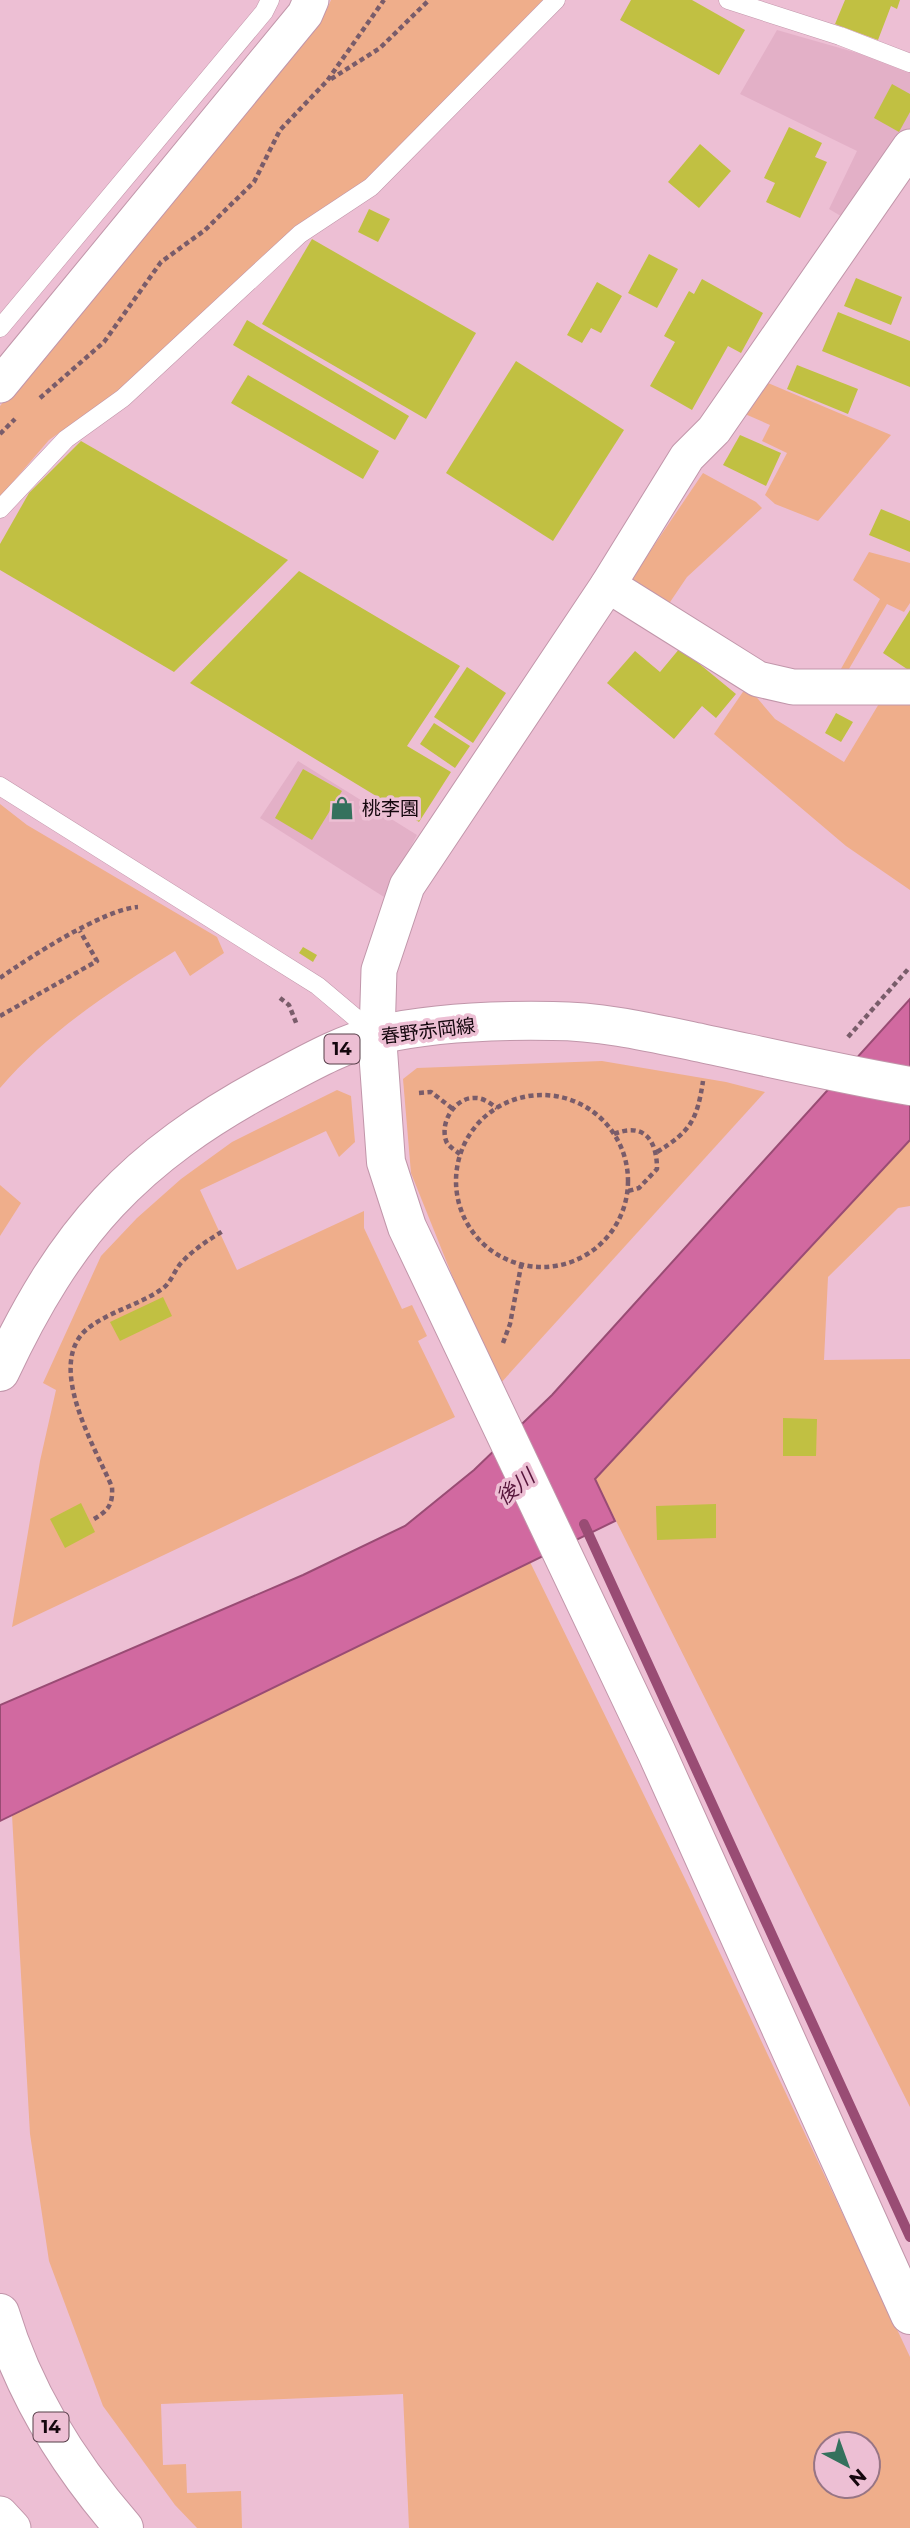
<svg xmlns="http://www.w3.org/2000/svg" width="910" height="2528" viewBox="0 0 910 2528" font-family="Montserrat,'Noto Sans JP',sans-serif">
<style>
.built{fill:#e3b0c7}
.green{fill:#efae8b;fill-rule:evenodd}
.water{fill:#d169a0;stroke:#994c74;stroke-width:2}
.lines{fill:none;stroke-linecap:round;stroke-linejoin:round}
.stream{stroke:#994c74;stroke-width:10}
.building{fill:#c1c042}
.lane-casing{stroke:#c196aa;stroke-width:19}
.street-casing{stroke:#c196aa;stroke-width:37}
.secondary-casing{stroke:#c196aa;stroke-width:40}
.primary-casing{stroke:#c196aa;stroke-width:40}
.path{stroke:#795c6a;stroke-width:4.5;stroke-dasharray:5 3.5;stroke-linecap:butt}
.lane{stroke:#fff;stroke-width:18}
.street{stroke:#fff;stroke-width:35}
.secondary{stroke:#fff;stroke-width:38}
.primary{stroke:#fff;stroke-width:38}
.labels{text-anchor:middle;dominant-baseline:central;stroke-width:7;stroke-linejoin:round;paint-order:stroke}
.shield{fill:#edbfd4;stroke:#563e49;stroke-width:2}
.shield-label{font-size:18px;font-weight:bold;fill:#15070e}
.poi-label{font-size:19px;fill:#15070e;stroke:#edbfd4;text-anchor:start}
.street-label{font-size:19px;fill:#15070e;stroke:#edbfd4}
.water-label{font-size:21px;font-style:italic;fill:#57153b;stroke:#edbfd4}
</style>
<rect width="100%" height="100%" fill="#edbfd4"/>
<g class="built">
<polygon points="777,30 910,68 910,147 856,225 829,209 857,151 740,94"/>
<polygon points="298,761 417,835 384,897 260,818"/>
</g>
<g class="green">
<polygon points="331,0 543,0 363,183 120,390 49,440 0,497 0,406 327,9"/>
<polygon points="768,383 891,435 818,521 775,504 765,495 787,453 762,441 770,425 745,414"/>
<polygon points="703,473 756,502 762,508 687,577 664,611 635,593 632,578"/>
<polygon points="869,552 910,563 910,603 904,612 887,604 846,674 837,676 880,599 853,580"/>
<polygon points="747,686 775,719 844,762 883,697 910,702 910,890 846,846 714,734"/>
<path d="M0 804 27 825 217 937 224 953 190 976 175 951C112 990 49 1031 0 1088Z"/>
<polygon points="602,1061 726,1082 765,1092 499,1385 486,1360 411,1173 403,1079 417,1068"/>
<polygon points="337,1090 351,1096 355,1142 339,1157 326,1131 200,1190 237,1270 364,1211 364,1228 402,1309 412,1305 427,1336 418,1341 455,1417 12,1627 40,1461 56,1390 43,1383 101,1256 137,1218 181,1179 232,1142"/>
<polygon points="910,1140 910,1206 898,1208 828,1277 824,1360 910,1359 910,2107 595,1479"/>
<polygon points="0,1185 21,1203 0,1236"/>
<path d="M530 1562 687 1883 910 2357V2528H409L403 2394 161 2404 163 2465 186 2464 187 2493 241 2491 242 2528H197L175 2505 103 2406 49 2261 30 2134 12 1815ZM826 2444H868V2486H826Z"/>
</g>
<polygon class="water" points="910,999 910,1140 595,1479 615,1521 0,1821 0,1705 303,1575 405,1526 474,1470 552,1395"/>
<g class="lines">
<polyline class="stream" points="584,1524 910,2237"/>
</g>
<g class="building">
<polygon points="631,0 692,0 745,30 719,75 620,20"/>
<polygon points="845,0 900,0 897,9 891,6 878,40 835,24"/>
<polygon points="892,84 910,94 910,112 899,132 874,118"/>
<polygon points="789,127 822,143 815,157 827,162 800,218 766,202 775,183 764,178"/>
<polygon points="700,144 731,171 699,208 668,182"/>
<polygon points="369,209 390,219 378,242 358,232"/>
<polygon points="312,239 476,333 426,419 262,324"/>
<polygon points="649,254 678,269 657,308 628,293"/>
<polygon points="856,278 902,297 891,325 844,306"/>
<polygon points="702,279 763,313 741,353 728,346 692,410 650,386 675,342 664,336 689,291 694,294"/>
<polygon points="597,282 622,296 601,333 591,328 582,343 567,335"/>
<polygon points="838,312 910,341 910,387 822,351"/>
<polygon points="247,320 409,416 395,440 233,345"/>
<polygon points="516,361 624,430 553,541 446,473"/>
<polygon points="797,365 858,389 848,414 787,389"/>
<polygon points="248,375 379,451 363,479 231,403"/>
<polygon points="740,435 781,453 766,486 723,465"/>
<polygon points="81,441 288,560 174,672 0,570 0,544 29,493"/>
<polygon points="881,509 910,521 910,552 869,535"/>
<polygon points="299,571 460,666 407,746 451,772 419,822 190,683"/>
<polygon points="910,610 910,671 883,653"/>
<polygon points="680,648 736,694 716,718 702,706 674,739 607,683 635,651 660,672"/>
<polygon points="467,667 506,693 473,743 434,717"/>
<polygon points="836,713 853,722 841,742 825,733"/>
<polygon points="434,723 470,746 455,768 420,744"/>
<polygon points="303,769 342,791 312,840 275,818"/>
<polygon points="303,947 317,955 313,962 299,953"/>
<polygon points="163,1297 172,1316 120,1341 110,1322"/>
<polygon points="783,1418 817,1419 816,1456 783,1456"/>
<polygon points="81,1503 95,1532 65,1548 50,1519"/>
<polygon points="716,1504 716,1538 657,1540 656,1506"/>
</g>
<g class="lines">
<g class="lane-casing">
<g id="lane">
<polyline points="728,0 840,36 910,63"/>
<polyline points="0,328 264,12 270,0"/>
<polyline points="0,509 66,439 123,398 300,234 371,187 556,0"/>
<polyline points="0,786 318,986 376,1035"/>
</g>
</g>
<g class="street-casing">
<g id="street">
<polyline points="0,385 305,14 311,0"/>
<polyline points="608,585 758,679 793,687 910,687"/>
<polyline points="377,1036 379,970 407,886 608,585 687,457 714,430 910,147"/>
<polyline points="0,2514 13,2528"/>
</g>
</g>
<g class="secondary-casing">
<polyline id="secondary" points="377,1036 386,1162 407,1227 656,1751 910,2315"/>
</g>
<g class="primary-casing">
<g id="primary">
<path d="M0 1372C66 1231 133 1157 271 1083 305 1065 341 1044 378 1035 434 1022 496 1020 553 1021 602 1021 653 1033 701 1043 771 1058 840 1074 910 1086"/>
<path d="M0 2313C24 2393 69 2465 124 2528"/>
</g>
</g>
<g class="path">
<polyline points="331,79 380,48 429,0"/>
<polyline points="40,398 104,342 161,262 205,230 254,182 280,130 327,81 384,0"/>
<polyline points="0,434 15,419"/>
<path d="M0 978C30 957 104 909 138 907"/>
<polyline points="280,998 289,1005 297,1025"/>
<polyline points="0,1016 97,961 80,931"/>
<polyline points="848,1037 910,967"/>
<polyline points="419,1093 431,1092 453,1109"/>
<circle cx="542" cy="1181" r="86"/>
<path d="M614 1134C644 1122 657 1140 657 1169L639 1188 628 1191"/>
<path d="M657 1152C691 1131 697 1120 703 1081"/>
<path d="M460 1154C456 1151 450 1147 447 1143 438 1124 455 1096 476 1098 484 1098 491 1104 497 1108"/>
<polyline points="503,1343 510,1324 521,1266"/>
<path d="M94 1519C109 1510 113 1504 112 1487 95 1447 45 1365 87 1329 110 1311 139 1305 162 1289 171 1283 174 1271 181 1263 193 1250 208 1240 223 1231"/>
</g>
<use href="#lane" class="lane"/>
<use href="#street" class="street"/>
<use href="#secondary" class="secondary"/>
<use href="#primary" class="primary"/>
</g>
<defs>
<g id="shop-bare" transform="scale(1.89)"><path d="M-5-2.5h2.3a2.7 3.5 0 0 1 5.4 0H5L5.5 6h-11ZM-1.5-2.5h3a1.5 2.3 0 0 0-3 0Z" fill="#34715d" stroke="#edbfd4" stroke-width="2.5" paint-order="stroke"/></g>
</defs>
<g fill-rule="evenodd">
<use href="#shop-bare" x="342" y="808"/>
</g>
<g class="labels">
<g class="shield">
<rect x="324.5" y="1034.5" width="35" height="29" rx="5"/>
<rect x="33.5" y="2412.5" width="35" height="29" rx="5"/>
</g>
<g class="shield-label">
<text x="342" y="1049">14</text>
<text x="51" y="2427">14</text>
</g>
<g class="poi-label">
<text x="362" y="808">桃李園</text>
</g>
<g class="street-label">
<text transform="translate(428 1031) rotate(-7)">春野赤岡線</text>
</g>
<g class="water-label">
<text transform="translate(515 1487) rotate(-39)">後川</text>
</g>
</g>
<g transform="translate(847 2465) rotate(139)"><circle r="33" fill="#edbfd4" stroke="#977585" stroke-width="2"/>
<path d="M0-5L12 26L0 18L-12 26Z" fill="#34715d"/>
<text y="-10" font-size="19" font-weight="bold" text-anchor="middle" fill="#15070e">N</text>
</g>
</svg>
